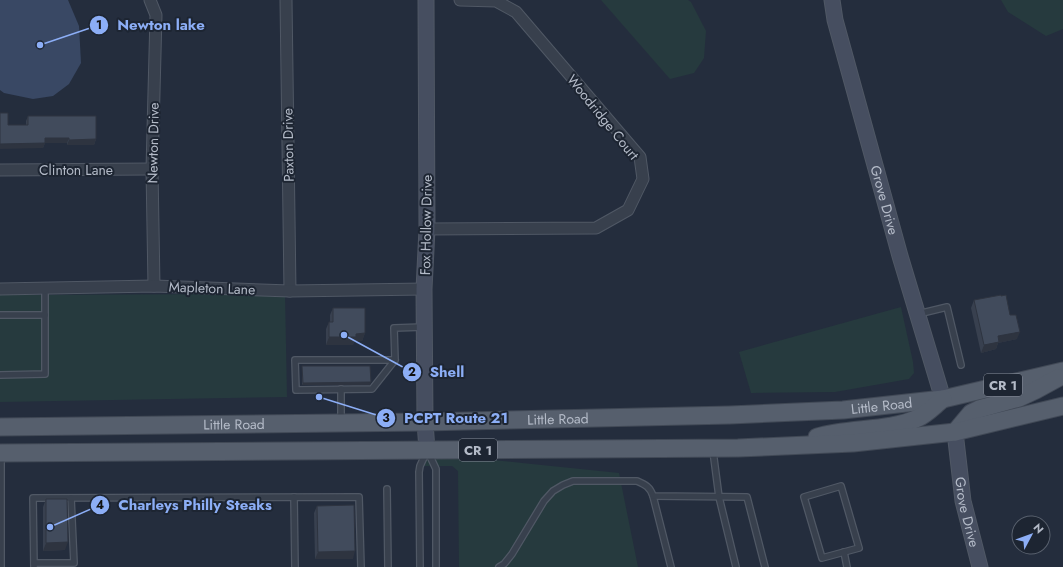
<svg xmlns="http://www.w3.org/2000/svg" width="1063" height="567" viewBox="0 0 1063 567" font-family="Jost,sans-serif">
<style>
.green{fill:#263a3e}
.water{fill:#394864}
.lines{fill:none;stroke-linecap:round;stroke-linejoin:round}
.lane-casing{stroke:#505865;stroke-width:8}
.street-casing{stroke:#505865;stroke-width:13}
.secondary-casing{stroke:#505865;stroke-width:17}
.primary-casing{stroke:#414956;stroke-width:19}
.lane{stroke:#38404d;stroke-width:5.5}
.street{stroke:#38404d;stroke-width:11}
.secondary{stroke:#464e60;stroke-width:15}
.primary{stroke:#565f6d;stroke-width:17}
.wall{fill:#38404f}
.shaded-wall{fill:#2e3440}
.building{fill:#414b5c;stroke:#2e3440}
.labels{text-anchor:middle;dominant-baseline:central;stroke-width:4;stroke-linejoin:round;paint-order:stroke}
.shield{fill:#1d2532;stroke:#878e9b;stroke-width:1}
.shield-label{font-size:13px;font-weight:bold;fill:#b4bbc8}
.street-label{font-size:14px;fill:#b4bbc8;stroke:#1d2532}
.leader{fill:none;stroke:#8caef6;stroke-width:1.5}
.callout-dot{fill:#8caef6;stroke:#1d2532;stroke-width:1.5}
.mark-label{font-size:12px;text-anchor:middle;font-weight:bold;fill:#111}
.callout-label{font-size:15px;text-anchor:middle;font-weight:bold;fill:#8caef6;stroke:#1d2532;stroke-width:4;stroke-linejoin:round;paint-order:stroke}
</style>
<rect width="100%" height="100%" fill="#242d3d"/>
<g class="green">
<polygon points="601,0 688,0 691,2 706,31 704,58 694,73 670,79"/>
<polygon points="1001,0 1063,0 1063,29 1046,36 1008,12"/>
<polygon points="285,294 287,397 0,402 0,295"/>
<polygon points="901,307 913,362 914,373 909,379 835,392 751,393 739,352"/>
<polygon points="423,457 465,457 619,473 638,567 459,567 458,471 452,466 423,466"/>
</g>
<polygon class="water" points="0,0 68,0 79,26 81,63 69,84 53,96 33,99 4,93 0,90"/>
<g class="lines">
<g class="lane-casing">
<g id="lane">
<polyline points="918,314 947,307 961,365"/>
<polyline points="0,315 45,315"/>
<polyline points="395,360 372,389 296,390 295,360 395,360 394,328 424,327"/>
<polyline points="0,375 45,374 45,288"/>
<polyline points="341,389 341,421"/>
<polyline points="713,451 719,497 736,567"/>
<polyline points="428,452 436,469 436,567"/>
<polyline points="1,455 1,567"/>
<polygon points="841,486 859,548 822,558 804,497"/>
<polyline points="387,489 388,567"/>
<polyline points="653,496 671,567"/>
<polyline points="294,497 295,567"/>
<polyline points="844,552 847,567"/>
<polyline points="34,563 74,563 71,498"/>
<polyline points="34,567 33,498 359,497 361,567"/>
<polyline points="420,567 419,472 420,466 426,453"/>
<path d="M499 567 504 564 512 554 544 501 553 491 563 485 573 481H637C646 485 650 487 653 496L747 497 765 567"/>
</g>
</g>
<g class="street-casing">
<g id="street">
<polyline points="150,0 156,15 152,169 154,286"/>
<polyline points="286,0 290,291"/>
<polyline points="0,170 152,169"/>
<polyline points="427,229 596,228 628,210 643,179 640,157 516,12 496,1 460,0"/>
<polyline points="0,289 154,286 290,291 424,289"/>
</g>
</g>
<g class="secondary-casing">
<g id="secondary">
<polyline points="426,0 427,229 424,289 425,422 427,450"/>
<path id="s1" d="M832 0 835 20 900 256 943 399"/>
<path id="s2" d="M955 432 963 501 980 567"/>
</g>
</g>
<g class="primary-casing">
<g id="primary">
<path id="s3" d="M0 427 425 422 730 415 843 410 943 399 1063 371"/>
<polyline points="955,432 971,413 979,409 1019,398 1036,390 1058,378"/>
<path d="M817 437C849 427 888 432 918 418 927 414 935 405 943 399"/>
<polyline points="0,453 738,448 853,443 955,432 1063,406"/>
</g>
</g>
<use href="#lane" class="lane"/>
<use href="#street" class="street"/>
<use href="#secondary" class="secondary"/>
<use href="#primary" class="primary"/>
</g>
<g class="wall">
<polygon points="28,116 96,139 94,145 67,145 67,143 45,143 43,148 8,125 26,125 26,121"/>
<polygon points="974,300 1010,315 1017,339 998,343 996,349 981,353 971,308"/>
<polygon points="333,308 365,333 362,341 354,341 353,345 326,345 326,329 329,322 330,322 330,315"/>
<polygon points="302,366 370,385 302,385"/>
<polygon points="46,499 65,550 43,551 43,507"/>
<polygon points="317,506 353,559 315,559 314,513"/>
</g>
<g class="shaded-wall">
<polygon points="45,138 69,138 67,143 43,143"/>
<polygon points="96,139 94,145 67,145 69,140"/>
<polygon points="45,143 43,148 0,149 0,144"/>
<polygon points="1020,332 1017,339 998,343 996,349 981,353 984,345 998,336"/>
<polygon points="365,333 362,341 354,341 353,345 326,345 329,337"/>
<polygon points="371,382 370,385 302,385 303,383"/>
<polygon points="68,542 65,550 43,551 46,543"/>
<polygon points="355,551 353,559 315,559 318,552"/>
</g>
<g class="building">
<polygon points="0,113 8,113 8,125 28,125 28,116 96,116 96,139 69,140 69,138 45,138 45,143 0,144"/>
<polygon points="1001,295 1001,296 1006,295 1010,315 1016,315 1020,332 998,336 999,342 984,345 974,300"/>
<polygon points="333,308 365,308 365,333 356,334 356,337 329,337 329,322 333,322"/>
<polygon points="302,366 370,366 371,382 303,383"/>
<polygon points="46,499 67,499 68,542 46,543"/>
<polygon points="354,505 355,551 318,552 317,506"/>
</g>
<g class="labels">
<g class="shield">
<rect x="984" y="374" width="38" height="22" rx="3"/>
<rect x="459" y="439" width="38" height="22" rx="3"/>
</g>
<g class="shield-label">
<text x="1003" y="385">CR 1</text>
<text x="478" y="450">CR 1</text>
</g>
<g class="street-label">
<text transform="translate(603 117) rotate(51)">Woodridge Court</text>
<text transform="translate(153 143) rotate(-89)">Newton Drive</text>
<text transform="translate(288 145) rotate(-91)">Paxton Drive</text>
<text x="76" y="170">Clinton Lane</text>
<text stroke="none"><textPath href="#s1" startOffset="207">Grove Drive</textPath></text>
<text transform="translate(426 225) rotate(-89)">Fox Hollow Drive</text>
<text transform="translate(212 288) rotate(2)">Mapleton Lane</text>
<text stroke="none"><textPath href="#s3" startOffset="882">Little Road</textPath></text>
<text stroke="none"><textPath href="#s3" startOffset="558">Little Road</textPath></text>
<text stroke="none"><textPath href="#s3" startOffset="234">Little Road</textPath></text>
<text stroke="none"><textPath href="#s2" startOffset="81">Grove Drive</textPath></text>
</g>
</g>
<path class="leader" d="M40 45L99 25M344 335L412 372M319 397L386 418M50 527L100 505"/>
<g class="callout-dot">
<circle cx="40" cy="45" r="4"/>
<circle cx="344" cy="335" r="4"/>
<circle cx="319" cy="397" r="4"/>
<circle cx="50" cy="527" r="4"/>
<circle cx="99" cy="25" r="10"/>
<circle cx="412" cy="372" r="10"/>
<circle cx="386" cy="418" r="10"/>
<circle cx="100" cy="505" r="10"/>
</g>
<g class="mark-label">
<text x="99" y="29">1</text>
<text x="412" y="376">2</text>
<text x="386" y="422">3</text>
<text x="100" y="509">4</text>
</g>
<g class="callout-label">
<text x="161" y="30">Newton lake</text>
<text x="447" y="377">Shell</text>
<text x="456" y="423">PCPT Route 21</text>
<text x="195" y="510">Charleys Philly Steaks</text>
</g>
<g transform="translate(1031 535) rotate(49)"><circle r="19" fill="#1d2532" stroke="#59616e"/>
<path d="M0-3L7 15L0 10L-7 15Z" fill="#8caef6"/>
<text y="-6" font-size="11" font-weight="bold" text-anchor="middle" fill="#b4bbc8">N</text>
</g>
</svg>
